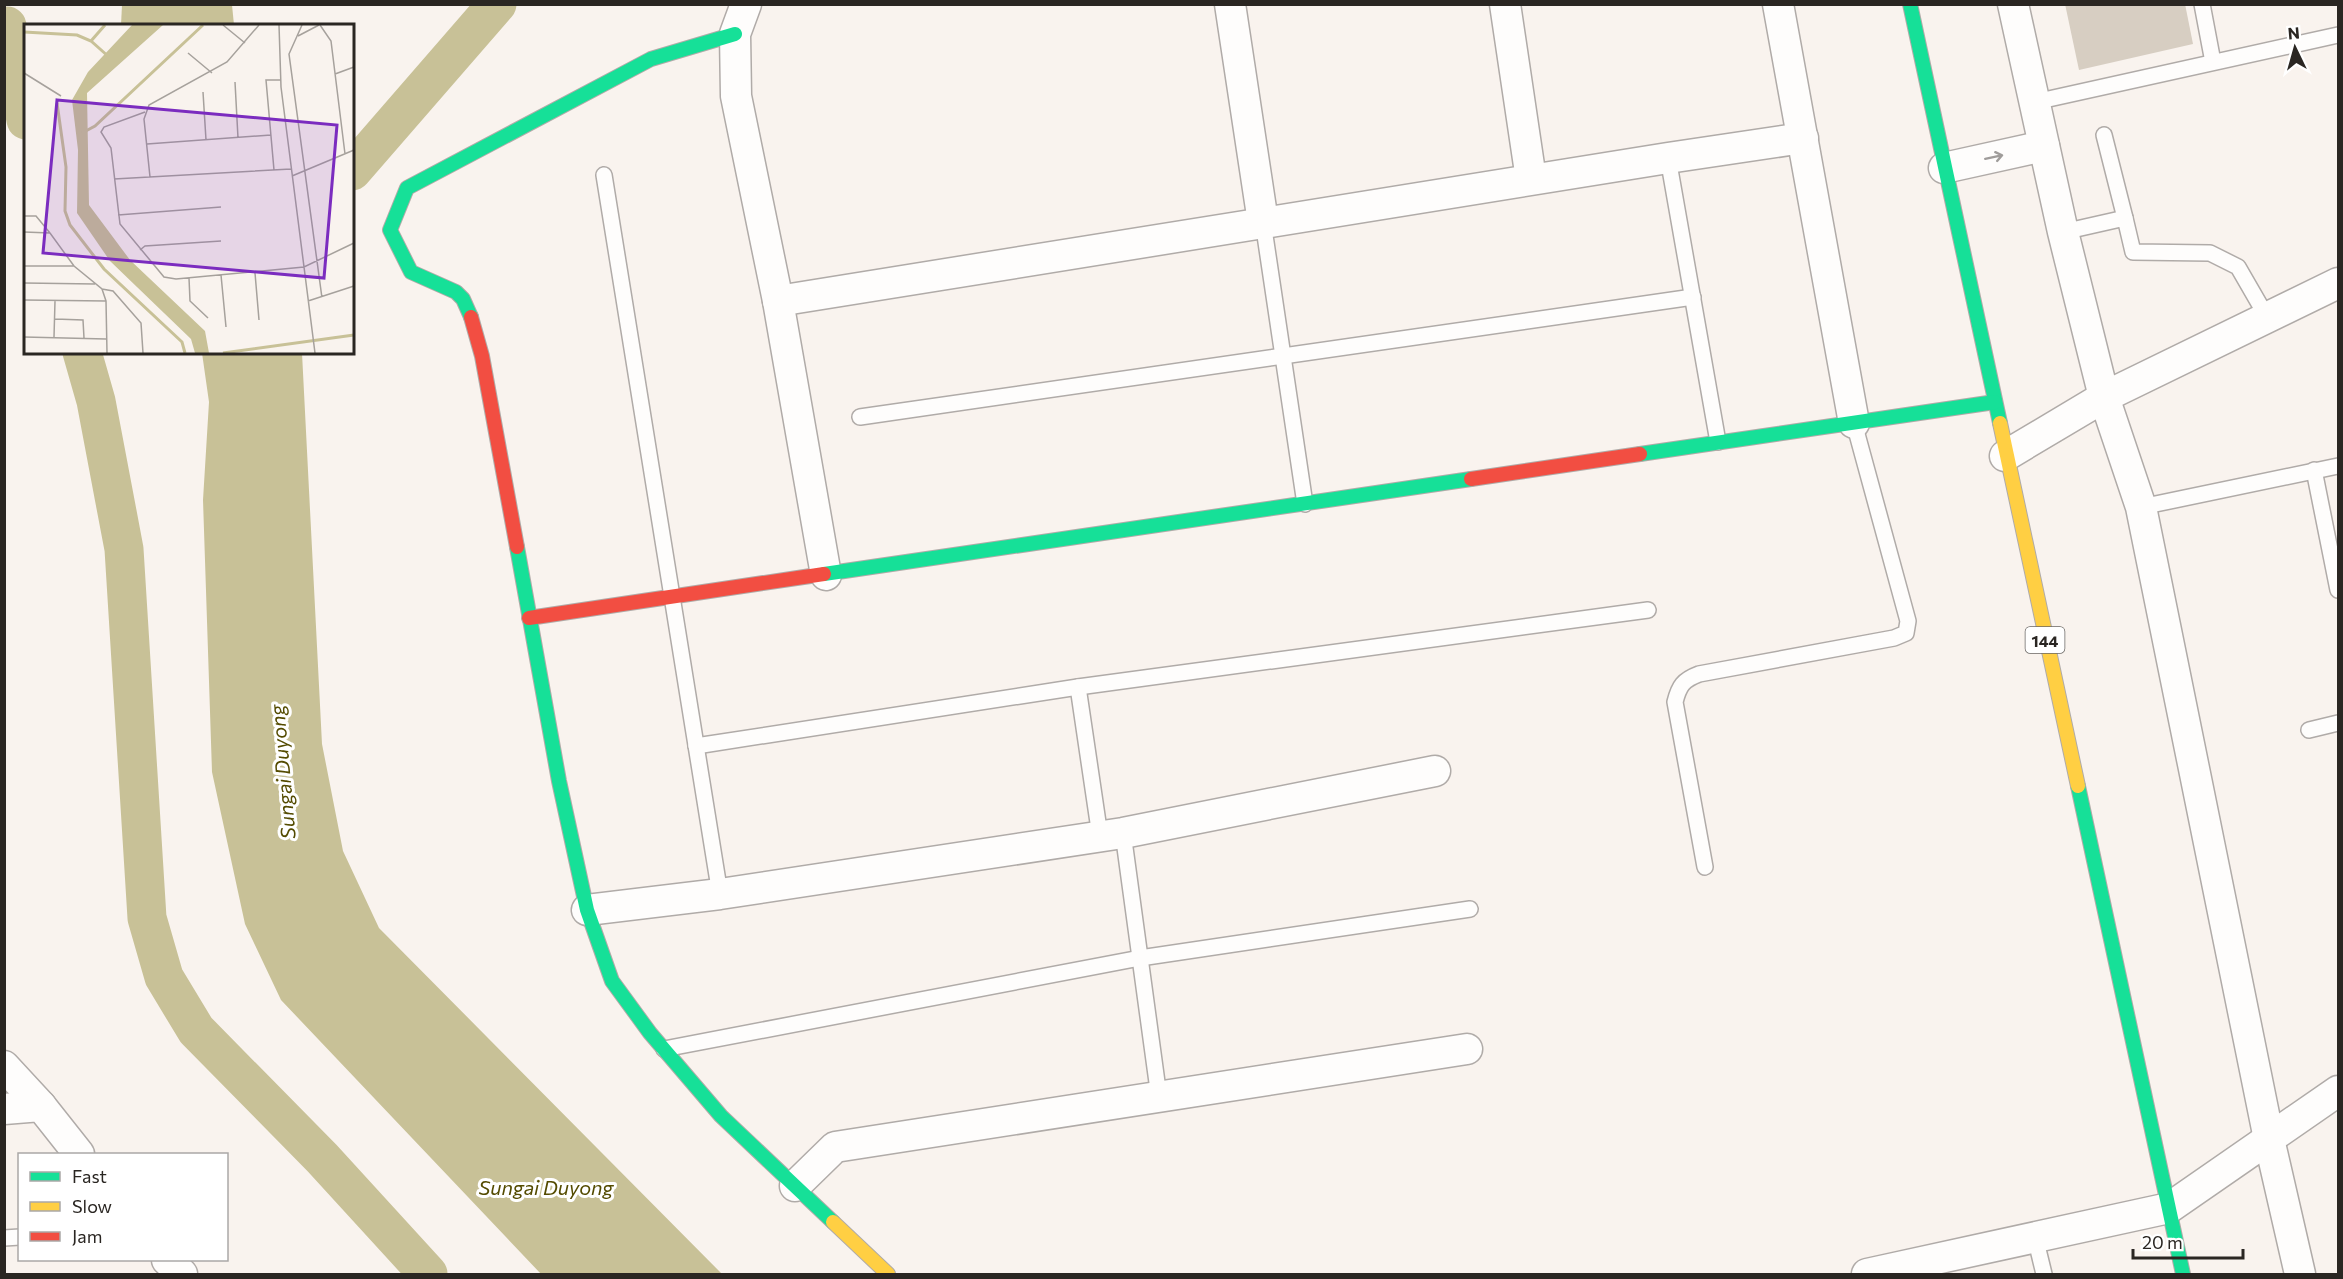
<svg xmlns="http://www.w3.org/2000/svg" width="2343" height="1279" viewBox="0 0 2343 1279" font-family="Commissioner,sans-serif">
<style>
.water{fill:#c8c197}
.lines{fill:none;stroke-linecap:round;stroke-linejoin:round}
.canal{stroke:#c8c197;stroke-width:39}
.building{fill:#d7cec2}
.lane-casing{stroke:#b0aba8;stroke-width:18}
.street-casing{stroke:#b0aba8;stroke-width:33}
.fast-casing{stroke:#b0aba8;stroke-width:16}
.slow-casing{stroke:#b0aba8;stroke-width:16}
.jam-casing{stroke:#b0aba8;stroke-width:16}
.lane{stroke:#fefdfc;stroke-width:15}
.street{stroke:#fefdfc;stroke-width:30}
.fast{stroke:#16e098;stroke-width:14}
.slow{stroke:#ffcf43;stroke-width:14}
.jam{stroke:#f24e42;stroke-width:14}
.oneway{stroke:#9f9c9a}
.labels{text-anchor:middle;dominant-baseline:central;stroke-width:6;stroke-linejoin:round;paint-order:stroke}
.shield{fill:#fff;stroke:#6a6764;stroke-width:1.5}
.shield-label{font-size:16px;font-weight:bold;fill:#2a2622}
.water-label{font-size:20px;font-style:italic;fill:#544b00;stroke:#fff}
.inset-river{fill:none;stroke:#c8c197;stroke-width:3}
.inset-road{fill:none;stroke:#a6a19c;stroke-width:1.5}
.view{fill:#7b2cbf;fill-opacity:0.15;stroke:#7b2cbf;stroke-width:3}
.inset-edge{fill:none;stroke:#2a2622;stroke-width:3}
</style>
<rect width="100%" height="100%" fill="#f9f3ee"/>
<g class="water">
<polygon points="122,5 232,5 234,25 121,25"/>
<polygon points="202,353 302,353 322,744 343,851 379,928 722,1274 541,1274 281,1000 245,924 212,772 203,500 209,402"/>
</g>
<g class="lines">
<g class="canal">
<polyline points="7,26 26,120"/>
<polyline points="352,171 497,4"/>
<polyline points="82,352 96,401 124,549 147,918 164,977 196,1030 322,1158 428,1274"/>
</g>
</g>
<polygon class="building" points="2065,4 2185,4 2193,44 2079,70"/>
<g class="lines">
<g class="lane-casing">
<g id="lane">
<polyline points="2202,4 2213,62"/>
<polyline points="2035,102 2338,35"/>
<polyline points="2104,135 2125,218"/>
<polyline points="1668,158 1718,442"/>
<polyline points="604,175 720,894"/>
<polyline points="1263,222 1305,504"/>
<polyline points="2063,232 2125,218 2133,252 2210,253 2238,267 2268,319"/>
<polyline points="860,417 1693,297"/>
<polyline points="2314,470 2338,590"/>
<polyline points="2141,507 2338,466"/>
<polyline points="1078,687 1100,836"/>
<polyline points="2309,730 2338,723"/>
<polyline points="696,746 1078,687 1648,610"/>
<polyline points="1123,833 1159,1097"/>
<path d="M1705 867 1675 702C1679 686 1683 680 1699 674L1894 638 1906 633 1908 621 1854 423"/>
<polyline points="664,1049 1140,958 1470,909"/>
<polyline points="2035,1237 2044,1274"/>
<polyline points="4,1238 20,1237"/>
</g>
</g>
<g class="street-casing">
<g id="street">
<polyline points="746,4 735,34 736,96 778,301 826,575"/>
<polyline points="1230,4 1263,222"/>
<polyline points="1505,4 1531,179"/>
<polyline points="1778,4 1854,423"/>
<polyline points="2013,4 2063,232 2104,397 2141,507 2269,1139 2300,1274"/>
<polyline points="1944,168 2044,146"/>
<polyline points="778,301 1668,158 1803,138"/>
<polyline points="2005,456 2104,397 2338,283"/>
<polyline points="587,910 720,894 1123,833 1435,771"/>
<polyline points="4,1066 41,1106"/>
<polyline points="4,1109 41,1106 79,1154"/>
<polyline points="795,1186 835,1147 1467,1049"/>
<polyline points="167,1260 182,1274"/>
<polyline points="1867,1274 2169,1208 2338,1091"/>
</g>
</g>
<g class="fast-casing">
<g id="fast">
<polyline points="1910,4 2000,423"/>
<polyline points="471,317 463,299 456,292 411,272 390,230 407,188 651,59 735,34"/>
<polyline points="1640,454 1995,402"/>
<polyline points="517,547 559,781 587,910 612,981 650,1033 721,1116 833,1222"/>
<polyline points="824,574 1471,479"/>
<polyline points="2078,786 2183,1274"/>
</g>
</g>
<g class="slow-casing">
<g id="slow">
<polyline points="2000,423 2078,786"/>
<polyline points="833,1222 888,1274"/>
</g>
</g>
<g class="jam-casing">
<g id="jam">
<polyline points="471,317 482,356 517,547"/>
<polyline points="1471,479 1640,454"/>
<polyline points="529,618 824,574"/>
</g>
</g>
<use href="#lane" class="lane"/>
<use href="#street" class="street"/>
<use href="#fast" class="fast"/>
<use href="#slow" class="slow"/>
<use href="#jam" class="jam"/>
</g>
<defs><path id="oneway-shaft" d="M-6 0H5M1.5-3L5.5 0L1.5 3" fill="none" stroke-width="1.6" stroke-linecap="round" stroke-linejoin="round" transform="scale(1.5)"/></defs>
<use class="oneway" href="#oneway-shaft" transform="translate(1994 157) rotate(-12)"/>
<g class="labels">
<rect class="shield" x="2025.5" y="627" width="39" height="26" rx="4.5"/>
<g class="shield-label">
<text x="2045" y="640">144</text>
</g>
<g class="water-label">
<text transform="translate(282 772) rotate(-95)">Sungai Duyong</text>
<text x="546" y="1187">Sungai Duyong</text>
</g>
</g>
<g transform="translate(24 24)">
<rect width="330" height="330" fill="#f9f3ee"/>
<path d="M108 1H139L63 69 65 181 106 236 181 307 185 329H171L167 315 86 237 53 189 54 126 48 76 64 48Z" fill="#c8c197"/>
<path class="inset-river" d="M0 8 53 11 67 17 85 33M67 17 81 1M33 79 42 143 41 187 46 201 80 245 158 318 161 329M58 109 71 102 179 1M199 329 330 311"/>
<path class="inset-road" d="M199 1 221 19M255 1 257 63 291 329M278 1 265 30 298 274M296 1 307 17 321 130M274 12 295 1M164 29 188 49M0 49 37 72M311 50 330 43M211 58 214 114M179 68 182 116M121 88 80 103 77 108 87 124 96 200 140 253 152 255 280 243 330 219M123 120 247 111M250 146 242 56H257M268 152 330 126M126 153 120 95 125 81 203 38 235 1M90 155 267 145M94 191 197 183M0 192H12L26 209M0 208 26 209 50 242 78 265 82 277 83 329M116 226 121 222 197 217M0 242H50M231 249 235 296M197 251 202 303M165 254 166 277 184 294M0 259 71 260M78 265 89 267 117 299 119 329M0 276 82 277M284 277 330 262M31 295 59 296 60 314M0 313 82 315M30 313 31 277"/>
<path class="view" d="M33 76 313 101 300 254 19 229Z"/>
<rect width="330" height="330" class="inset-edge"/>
</g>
<rect width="2343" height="1279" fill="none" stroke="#2a2622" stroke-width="12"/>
<rect x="18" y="1153" width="210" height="108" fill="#ffffff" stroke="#aaa8a7" stroke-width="1.5"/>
<rect x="30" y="1172" width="30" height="9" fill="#16e098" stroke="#aaa8a7" stroke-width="1.5"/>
<text x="72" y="1183" font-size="18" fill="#2a2622">Fast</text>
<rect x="30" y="1202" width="30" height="9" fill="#ffcf43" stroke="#aaa8a7" stroke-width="1.5"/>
<text x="72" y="1213" font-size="18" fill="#2a2622">Slow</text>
<rect x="30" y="1232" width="30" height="9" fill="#f24e42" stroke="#aaa8a7" stroke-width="1.5"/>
<text x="72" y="1243" font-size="18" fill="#2a2622">Jam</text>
<g transform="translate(2295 48) rotate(355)" stroke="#ffffff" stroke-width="4.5" paint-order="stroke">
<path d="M0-4.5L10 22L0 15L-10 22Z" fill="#2a2622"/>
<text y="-9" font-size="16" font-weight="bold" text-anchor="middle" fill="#2a2622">N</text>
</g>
<path d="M2133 1249v9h110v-9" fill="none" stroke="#2a2622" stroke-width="3"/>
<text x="2142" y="1249" font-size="18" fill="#2a2622" stroke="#ffffff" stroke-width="4.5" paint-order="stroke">20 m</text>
</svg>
